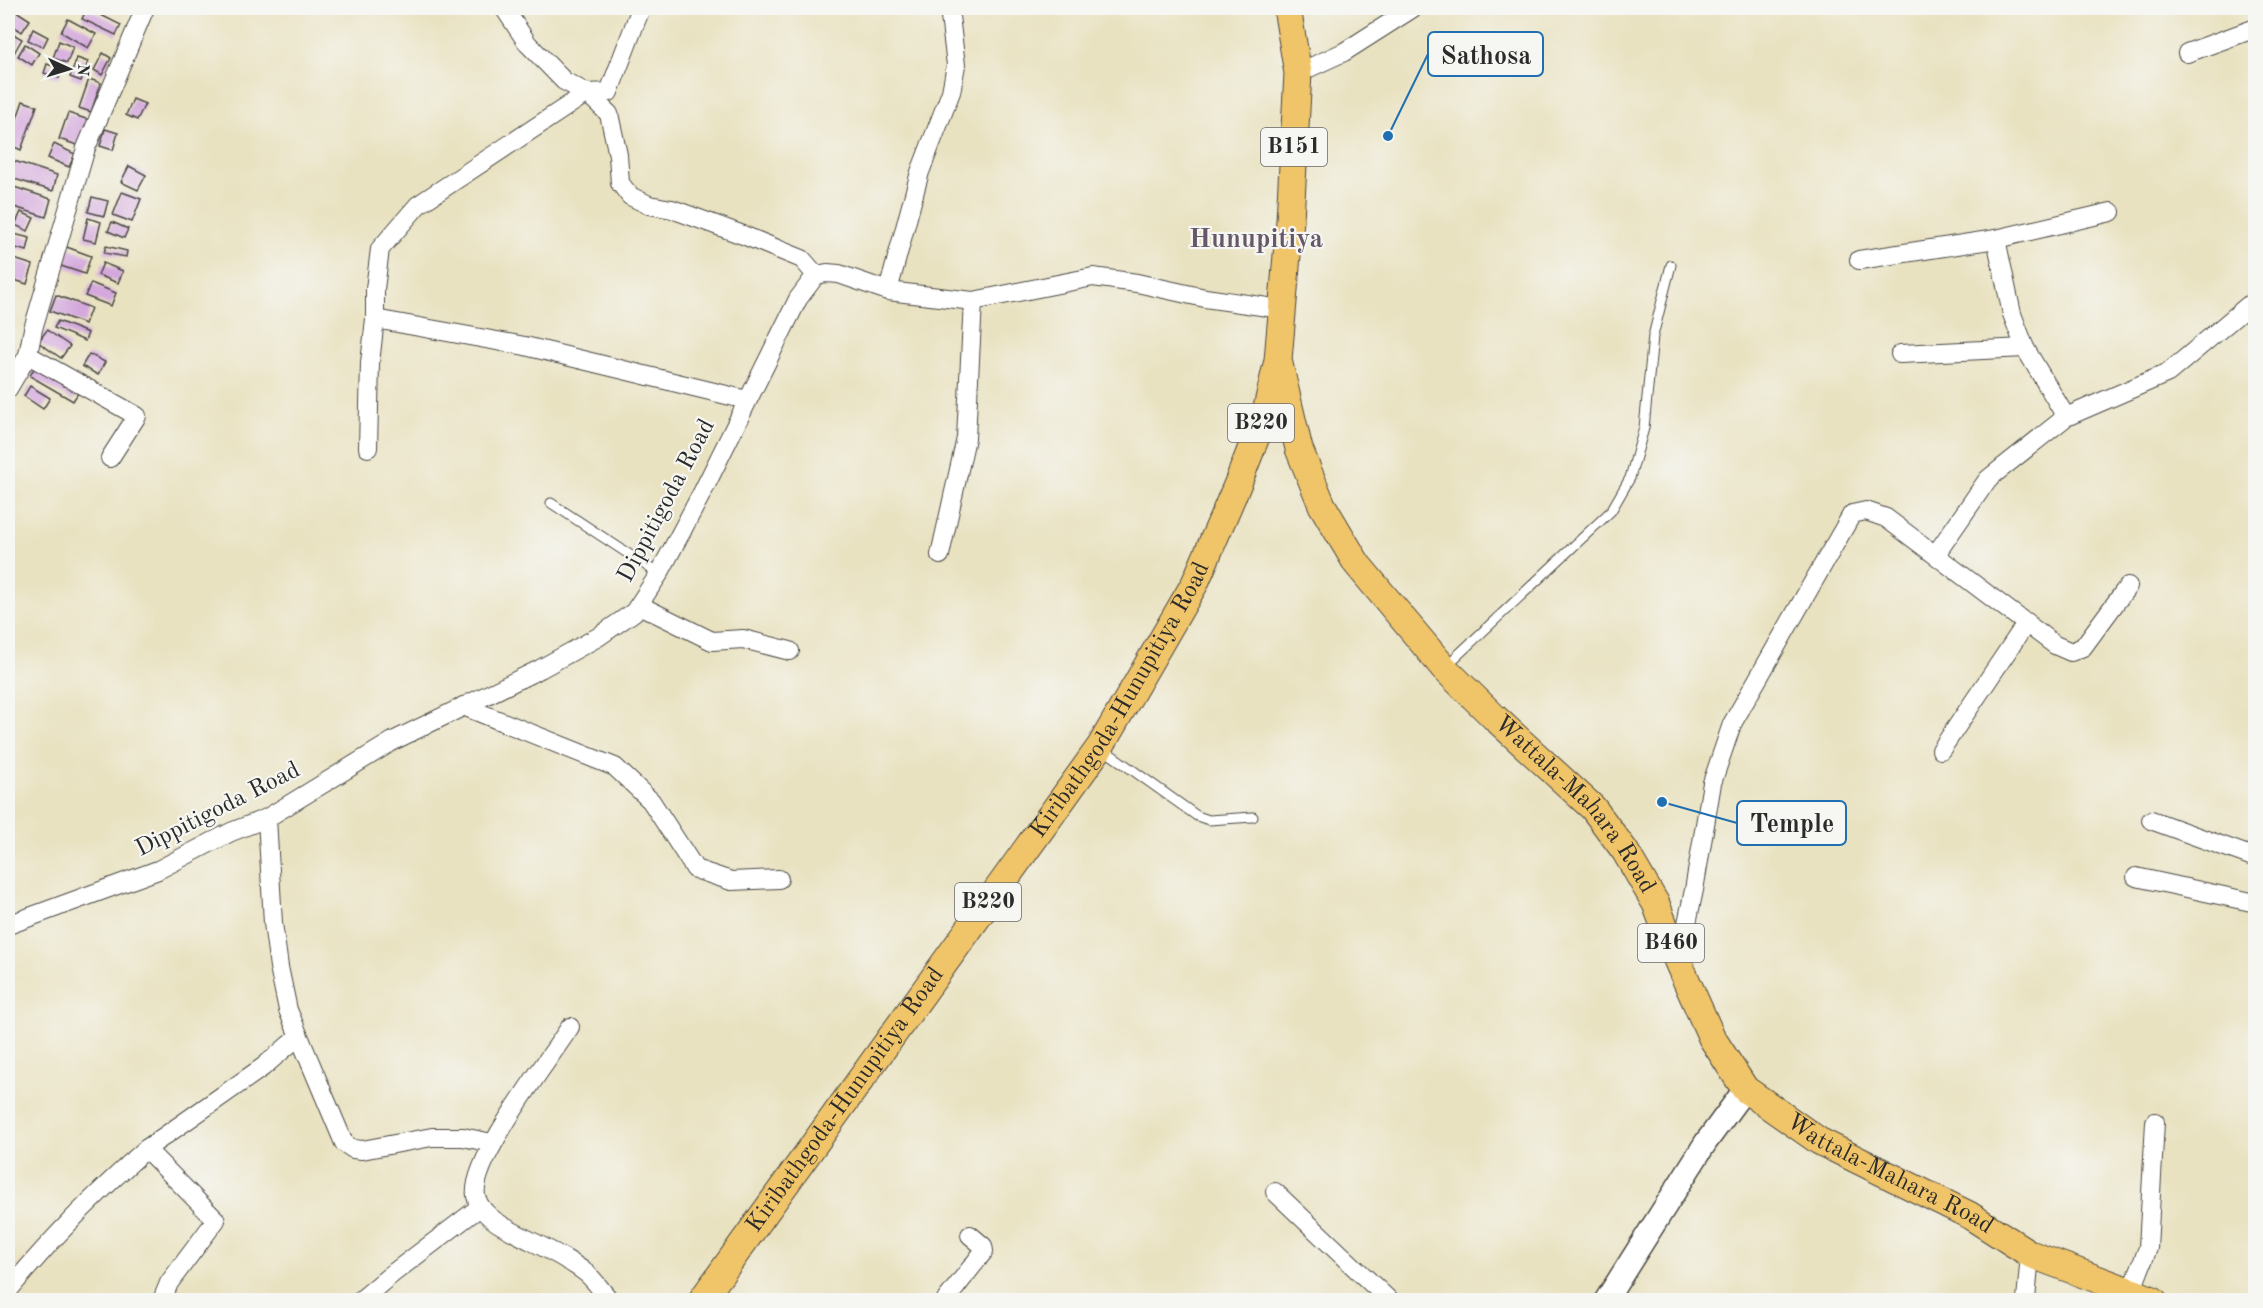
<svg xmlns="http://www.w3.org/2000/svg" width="2263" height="1308" viewBox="0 0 2263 1308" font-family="'Old Standard TT',serif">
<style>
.building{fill:#d4a8dd}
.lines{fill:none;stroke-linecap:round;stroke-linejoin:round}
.service-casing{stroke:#484642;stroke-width:11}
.minor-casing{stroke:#484642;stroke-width:20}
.tertiary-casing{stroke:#484642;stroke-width:25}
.primary-casing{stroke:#484642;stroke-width:29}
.service{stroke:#fff;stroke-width:9}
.minor{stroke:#fff;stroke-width:18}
.tertiary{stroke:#fff;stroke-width:22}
.primary{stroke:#f0c469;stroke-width:27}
.labels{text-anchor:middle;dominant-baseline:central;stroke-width:4.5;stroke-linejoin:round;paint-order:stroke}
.shield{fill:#f6f6f2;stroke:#686867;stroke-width:1.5}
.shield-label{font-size:22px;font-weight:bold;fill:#2b2b2b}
.street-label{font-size:24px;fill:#2b2b2b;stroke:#f6f6f2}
.quarter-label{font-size:27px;font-weight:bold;fill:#665769;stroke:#f6f6f2}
.leader{fill:none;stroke:#1f6fb2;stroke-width:2}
.callout-dot{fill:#1f6fb2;stroke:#f6f6f2;stroke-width:2}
.callout{fill:#f6f6f2;stroke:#1f6fb2;stroke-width:2}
.callout-label{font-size:26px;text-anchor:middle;font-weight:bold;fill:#2b2b2b}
</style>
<rect width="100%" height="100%" fill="#f6f6f2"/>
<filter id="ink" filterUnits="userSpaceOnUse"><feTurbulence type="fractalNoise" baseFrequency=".0167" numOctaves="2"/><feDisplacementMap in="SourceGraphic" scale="12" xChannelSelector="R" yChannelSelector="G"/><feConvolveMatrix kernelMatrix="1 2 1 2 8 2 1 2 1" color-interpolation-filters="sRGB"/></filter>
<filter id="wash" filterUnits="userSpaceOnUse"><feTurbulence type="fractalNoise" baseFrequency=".008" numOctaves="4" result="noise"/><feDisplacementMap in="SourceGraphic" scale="24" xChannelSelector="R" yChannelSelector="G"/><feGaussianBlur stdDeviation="1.35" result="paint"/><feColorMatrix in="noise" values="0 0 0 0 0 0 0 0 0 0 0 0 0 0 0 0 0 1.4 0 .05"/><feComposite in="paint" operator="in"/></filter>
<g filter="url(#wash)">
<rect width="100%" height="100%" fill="#e9e2c1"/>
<g id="blocks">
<g class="building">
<polygon points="87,8 121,25 116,35 82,19"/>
<polygon points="13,9 30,20 22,32 8,23"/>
<polygon points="68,19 96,34 88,48 61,32"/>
<polygon points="33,29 48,37 43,47 28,40"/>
<polygon points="8,31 22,39 14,53 8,49"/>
<polygon points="59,41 73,47 67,63 53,58"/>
<polygon points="25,44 39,53 32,65 18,56"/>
<polygon points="103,53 111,58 102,75 94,70"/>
<polygon points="77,58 88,62 81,81 70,77"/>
<polygon points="47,64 62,69 59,78 44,73"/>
<polygon points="89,79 101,83 91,112 79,108"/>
<polygon points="133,99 145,104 137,120 126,115"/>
<polygon points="23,101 37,106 21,150 8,144"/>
<polygon points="68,113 89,120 80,146 59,139"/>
<polygon points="105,129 118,133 113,150 100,146"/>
<polygon points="54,144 75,154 69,167 48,158"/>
<polygon points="8,159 57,175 53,191 8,177"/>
<polygon points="129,166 146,175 138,190 121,182"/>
<polygon points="8,185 51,199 46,217 8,205"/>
<polygon points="122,192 141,199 132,222 113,215"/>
<polygon points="92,197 108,201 104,216 88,212"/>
<polygon points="21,212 34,218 28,231 15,225"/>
<polygon points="88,218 101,222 96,242 83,239"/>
<polygon points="112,222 128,229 124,238 108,231"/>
<polygon points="10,233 30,238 27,251 8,246"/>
<polygon points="64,246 91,256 85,274 58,265"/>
<polygon points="106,246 127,251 126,257 104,253"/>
<polygon points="8,257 33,265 27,284 8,278"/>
<polygon points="103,263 123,271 118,283 98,275"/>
<polygon points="91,283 116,293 111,306 85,296"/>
<polygon points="56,295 91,308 85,324 50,311"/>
<polygon points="58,321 88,333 85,341 54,328"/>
<polygon points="47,330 70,346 61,358 38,342"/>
<polygon points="89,354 105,362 98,375 82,366"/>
<polygon points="36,365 80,390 73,401 30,376"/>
<polygon points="30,386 50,398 43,409 24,396"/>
</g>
</g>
</g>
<g filter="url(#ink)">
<use href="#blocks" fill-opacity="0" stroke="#484642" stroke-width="1.5"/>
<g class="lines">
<g class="service-casing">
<g id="service">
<polyline points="551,503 659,574"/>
<polyline points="1445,667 1611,511 1630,478 1644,428 1653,336 1671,265"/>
<polyline points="1103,749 1197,816 1209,820 1253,817"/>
</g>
</g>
<g class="minor-casing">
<g id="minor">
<polyline points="504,8 528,44 564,81 587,93 609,114 618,155 620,183 630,196 649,205 672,209 743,235 802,259 816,275"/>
<polyline points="2187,53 2256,28"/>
<polyline points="1298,73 1344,52 1413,8"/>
<polyline points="1996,239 2012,314 2025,348 2066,417"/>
<polyline points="1859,260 1996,239 2111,212"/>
<polyline points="888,291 920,172 951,92 956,65 949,8"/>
<polyline points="375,319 525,346 747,400"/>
<polyline points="1900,354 2025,348"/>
<polyline points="28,355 137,416 110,458"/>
<polyline points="8,389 28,355 33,329 86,148 145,8"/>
<polyline points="368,448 370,363 375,319 375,289 380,249 418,205 587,93 609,92 641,8"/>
<polyline points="1936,554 1988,479 2066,417 2168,373 2256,299"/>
<polyline points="940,555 966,438 973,301"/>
<polyline points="639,605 712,641 743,639 790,651"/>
<polyline points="463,706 615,767 651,801 695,869 731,881 779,879"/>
<polyline points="1941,750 2027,622"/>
<polyline points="267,818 273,923 279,967 288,1010 344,1143 353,1149 362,1150 432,1137 463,1137 492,1143"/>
<polyline points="2151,820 2256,858"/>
<polyline points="2136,877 2256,903"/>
<polyline points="8,925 158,870 231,832 267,818 393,741 540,669 598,637 634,612 659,574 703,491 798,299 816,275 827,273 839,274 888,291 973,301 1093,277 1137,283 1205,298 1282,309"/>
<polyline points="1679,961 1694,890 1712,783 1732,724 1852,514 1866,511 1886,518 2055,645 2071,652 2083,647 2128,586"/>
<path d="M570 1027C549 1060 470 1161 476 1196 479 1209 492 1220 503 1226 530 1242 561 1253 586 1273 595 1280 602 1292 610 1300"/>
<polyline points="1275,1192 1389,1300"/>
<path d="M8 1291C50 1240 96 1193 146 1149"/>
<polyline points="2131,1292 2148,1248 2155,1122"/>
<polyline points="162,1300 169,1283 216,1220 146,1149 263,1067 298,1037"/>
<polyline points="361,1300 392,1274 480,1207"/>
<polyline points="946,1300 984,1251 983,1246 970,1235"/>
<polyline points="2026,1300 2030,1254"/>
</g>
</g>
<g class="tertiary-casing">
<polyline id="tertiary" points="1606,1300 1706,1142 1745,1089"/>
</g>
<g class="primary-casing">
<g id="primary">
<path id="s1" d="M1279 364 1299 449 1322 505 1357 564 1444 668 1494 717 1593 808 1625 851 1656 904 1678 962 1712 1038 1745 1089 1819 1141 1969 1215 2030 1254 2153 1300"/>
<path id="s2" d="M702 1300 1100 747 1195 583 1238 483 1267 408 1278 360 1290 220 1298 73 1287 8"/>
</g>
</g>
<use href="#service" class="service"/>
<use href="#minor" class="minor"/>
<use href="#tertiary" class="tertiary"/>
<use href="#primary" class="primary"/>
</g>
</g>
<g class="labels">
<g class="shield">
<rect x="1261" y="128" width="66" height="38" rx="4.5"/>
<rect x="1228" y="404" width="66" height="38" rx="4.5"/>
<rect x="955" y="883" width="66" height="38" rx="4.5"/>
<rect x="1638" y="924" width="66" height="38" rx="4.5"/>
</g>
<g class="shield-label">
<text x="1294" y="147">B151</text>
<text x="1261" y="423">B220</text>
<text x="988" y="902">B220</text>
<text x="1671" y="943">B460</text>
</g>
<g class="street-label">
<text transform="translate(667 501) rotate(-62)">Dippitigoda Road</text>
<text stroke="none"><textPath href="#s2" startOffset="732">Kiribathgoda-Hunupitiya Road</textPath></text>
<text stroke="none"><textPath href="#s1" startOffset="542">Wattala-Mahara Road</textPath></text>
<text transform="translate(218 810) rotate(-27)">Dippitigoda Road</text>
<text stroke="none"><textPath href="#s2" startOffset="246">Kiribathgoda-Hunupitiya Road</textPath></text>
<text stroke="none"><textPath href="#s1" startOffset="1046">Wattala-Mahara Road</textPath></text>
</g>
<g class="quarter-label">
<text x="1256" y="239">Hunupitiya</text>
</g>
</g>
<path class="leader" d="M1388 136L1428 54M1662 802L1737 823"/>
<g class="callout-dot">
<circle cx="1388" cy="136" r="6"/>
<circle cx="1662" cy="802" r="6"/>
</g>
<g class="callout">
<rect x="1428" y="32" width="115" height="44" rx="6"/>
<rect x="1737" y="801" width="109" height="44" rx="6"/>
</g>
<g class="callout-label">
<text x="1486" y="64">Sathosa</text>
<text x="1792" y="832">Temple</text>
</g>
<rect width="2263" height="1308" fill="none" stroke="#f6f6f2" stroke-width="30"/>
<g transform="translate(69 69) rotate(94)" stroke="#f6f6f2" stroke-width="4.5" paint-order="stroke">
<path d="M0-4.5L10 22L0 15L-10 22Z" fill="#2b2b2b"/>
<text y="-9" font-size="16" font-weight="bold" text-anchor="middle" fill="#2b2b2b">N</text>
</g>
</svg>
